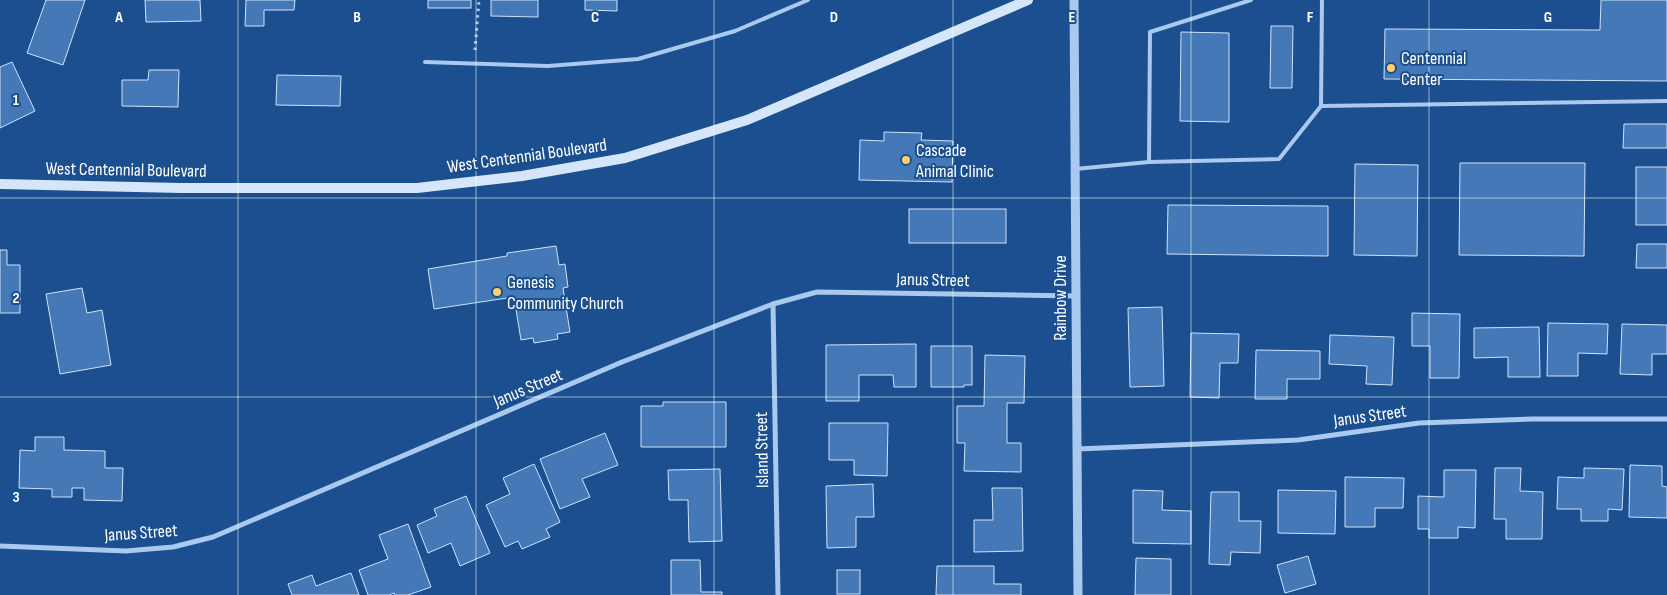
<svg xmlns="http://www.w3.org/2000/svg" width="1667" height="595" viewBox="0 0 1667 595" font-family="'Sofia Sans Condensed',sans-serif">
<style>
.building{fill:#4478b7;stroke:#cfe3fa}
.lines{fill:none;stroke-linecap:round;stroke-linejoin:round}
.path{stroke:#a9c9ee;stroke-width:3;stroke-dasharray:2.5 4;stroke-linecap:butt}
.service{stroke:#a9c9ee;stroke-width:4}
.minor{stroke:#a9c9ee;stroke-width:5}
.tertiary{stroke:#a9c9ee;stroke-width:9}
.secondary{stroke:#d6e6fa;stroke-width:10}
.grid{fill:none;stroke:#fff;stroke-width:1;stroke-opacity:0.55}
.poi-dot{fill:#ffd166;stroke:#1b4f8f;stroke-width:2}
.labels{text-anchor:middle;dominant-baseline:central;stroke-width:4;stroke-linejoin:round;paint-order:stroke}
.poi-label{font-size:18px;fill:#fff;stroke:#1b4f8f;text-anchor:start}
.street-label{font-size:18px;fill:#fff;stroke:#1b4f8f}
.grid-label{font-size:16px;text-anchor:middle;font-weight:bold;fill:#fff;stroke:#1b4f8f;stroke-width:4;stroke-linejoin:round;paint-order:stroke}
</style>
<rect width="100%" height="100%" fill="#1b4f8f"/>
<g class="building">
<polygon points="46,0 85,0 63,65 27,53"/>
<polygon points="145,0 200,0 201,21 146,22"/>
<polygon points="246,0 295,0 294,10 264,10 264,26 245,26"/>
<rect x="428" y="0" width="43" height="8"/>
<polygon points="491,0 538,0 538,17 491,16"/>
<polygon points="585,0 617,0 617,11 585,10"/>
<polygon points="1601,0 1667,0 1667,81 1384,79 1385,29 1600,30"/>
<polygon points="1271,26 1293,26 1292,88 1270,88"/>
<polygon points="1181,32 1229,33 1229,122 1180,121"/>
<polygon points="12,62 35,111 0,128 0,67"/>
<polygon points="149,70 179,70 178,107 122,106 122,80 148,80"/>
<polygon points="277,75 341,76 340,106 276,105"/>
<polygon points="1624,124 1667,124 1667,148 1623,148"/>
<polygon points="884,132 922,133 921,140 953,141 952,182 859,180 860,140 884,141"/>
<polygon points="1460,163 1585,163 1584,256 1459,255"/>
<polygon points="1355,164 1418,165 1417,256 1354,255"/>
<rect x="1636" y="167" width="31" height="58"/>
<polygon points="1168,205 1328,206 1328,256 1167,254"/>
<rect x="909" y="209" width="97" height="34"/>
<polygon points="1637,244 1667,244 1667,268 1636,268"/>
<polygon points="556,246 559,265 565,264 568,287 563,288 570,332 557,334 558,339 534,343 533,338 521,340 514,297 434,309 428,269 507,256 507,253"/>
<polygon points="0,250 7,250 7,265 20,265 20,313 0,313"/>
<polygon points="82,288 87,313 102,310 111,365 60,374 46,294"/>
<polygon points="1162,307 1164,386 1130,387 1128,308"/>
<polygon points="1412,313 1460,314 1459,378 1430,378 1430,346 1412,346"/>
<polygon points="1548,323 1608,324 1607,354 1578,353 1578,376 1547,376"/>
<polygon points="1622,324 1667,325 1667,354 1652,354 1652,375 1620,374"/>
<polygon points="1539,327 1540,377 1508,377 1508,357 1474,358 1474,328"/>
<polygon points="1191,333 1239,334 1238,363 1220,363 1219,398 1190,397"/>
<polygon points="1330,335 1394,337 1392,385 1366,384 1367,366 1329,364"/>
<polygon points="916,344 916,387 894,387 893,375 859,375 859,401 826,401 826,345"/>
<polygon points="931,346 972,346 972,385 964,385 964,387 931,387"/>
<polygon points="1256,350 1320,351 1320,379 1287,379 1287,399 1255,399"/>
<polygon points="985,355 1025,356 1024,403 1007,403 1007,443 1021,443 1021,472 964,471 965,443 957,443 957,406 984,406"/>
<polygon points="663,402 726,402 726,447 641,447 641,406 663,406"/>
<polygon points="829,423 888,423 887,476 854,475 854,460 829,460"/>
<polygon points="605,433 618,465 582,479 590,497 560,509 540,459"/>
<polygon points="35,437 64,437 64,450 105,451 105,468 123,468 122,501 84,500 84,488 72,488 72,497 52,497 52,489 19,488 20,450 35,451"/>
<polygon points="534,464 560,522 546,529 550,537 522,549 518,541 505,547 486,505 510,494 503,478"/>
<polygon points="1630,465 1662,466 1662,486 1667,487 1667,518 1629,517"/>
<polygon points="1495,468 1521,468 1520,491 1543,492 1542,539 1506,539 1506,519 1494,519"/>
<polygon points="1584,468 1624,469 1622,510 1608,509 1608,521 1581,521 1581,509 1557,509 1558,477 1584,478"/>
<polygon points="720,469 722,541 689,542 688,500 669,500 668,470"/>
<polygon points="1444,470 1476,470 1475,528 1458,527 1458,538 1429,538 1429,529 1418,529 1418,496 1444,497"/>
<polygon points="1345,477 1404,478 1403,508 1375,508 1375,527 1345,527"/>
<polygon points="873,484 874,517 856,517 856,547 827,548 826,486"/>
<polygon points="992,488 1022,488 1023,551 974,552 974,520 993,520"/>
<polygon points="1133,490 1163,491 1162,510 1191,511 1191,544 1133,543"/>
<polygon points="1278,490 1336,491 1335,534 1278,533"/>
<polygon points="1211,492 1239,492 1239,521 1261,521 1260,553 1231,552 1230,565 1209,564"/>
<polygon points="466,496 490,553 460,566 451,543 428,553 417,525 437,516 434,509"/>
<polygon points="408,524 431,587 408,595 395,595 394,593 389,595 368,595 359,570 388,559 379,535"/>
<polygon points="1308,556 1316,584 1285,593 1277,565"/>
<polygon points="1136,558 1171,559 1171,595 1135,595"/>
<polygon points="671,560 700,560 701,592 722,592 722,595 671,595"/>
<polygon points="937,566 994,566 994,584 1021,584 1021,595 936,595"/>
<rect x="837" y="570" width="23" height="24"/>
<polygon points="351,573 359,595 292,595 288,584 312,575 316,586"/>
</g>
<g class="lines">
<polyline class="path" points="475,50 479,0"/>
<g class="service">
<polyline points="425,62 548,66 638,59 735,31 808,0"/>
<polyline points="1321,106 1667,101"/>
<polyline points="1149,162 1150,32 1251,0"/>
<polyline points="1075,169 1149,162 1279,159 1321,106 1322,0"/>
</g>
<g class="minor">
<polyline points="773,304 778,595"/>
<polyline points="1077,449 1298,440 1419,423 1532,419 1667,419"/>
<polyline points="0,546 126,551 173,547 213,537 622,362 773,304 817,292 1076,296"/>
</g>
<polyline class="tertiary" points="1074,0 1078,595"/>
<polyline class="secondary" points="0,184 181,188 417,188 522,176 625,158 747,120 1028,0"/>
</g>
<path class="grid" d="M238 0V595M476 0V595M714 0V595M953 0V595M1191 0V595M1429 0V595M0 198H1667M0 397H1667"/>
<g class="poi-dot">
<circle cx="1391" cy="68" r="5"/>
<circle cx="906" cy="160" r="5"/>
<circle cx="497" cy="292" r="5"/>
</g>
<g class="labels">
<g class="poi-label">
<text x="1401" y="58">Centennial<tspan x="1401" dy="21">Center</tspan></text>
<text x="916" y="150">Cascade<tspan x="916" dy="21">Animal Clinic</tspan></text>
<text x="507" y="282">Genesis<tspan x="507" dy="21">Community Church</tspan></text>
</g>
<g class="street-label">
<text transform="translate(527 156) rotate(-8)">West Centennial Boulevard</text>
<text transform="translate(126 170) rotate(1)">West Centennial Boulevard</text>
<text transform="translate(933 280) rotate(1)">Janus Street</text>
<text transform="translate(1060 298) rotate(-90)">Rainbow Drive</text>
<text transform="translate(528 388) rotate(-23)">Janus Street</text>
<text transform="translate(1370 416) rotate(-8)">Janus Street</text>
<text transform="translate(762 450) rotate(-91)">Island Street</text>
<text transform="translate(141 533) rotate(-4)">Janus Street</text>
</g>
</g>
<g class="grid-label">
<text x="119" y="22">A</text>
<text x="357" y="22">B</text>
<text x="595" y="22">C</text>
<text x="834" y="22">D</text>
<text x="1072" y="22">E</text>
<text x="1310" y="22">F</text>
<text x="1548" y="22">G</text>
<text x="16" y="105">1</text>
<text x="16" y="303">2</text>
<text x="16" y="502">3</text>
</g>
</svg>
